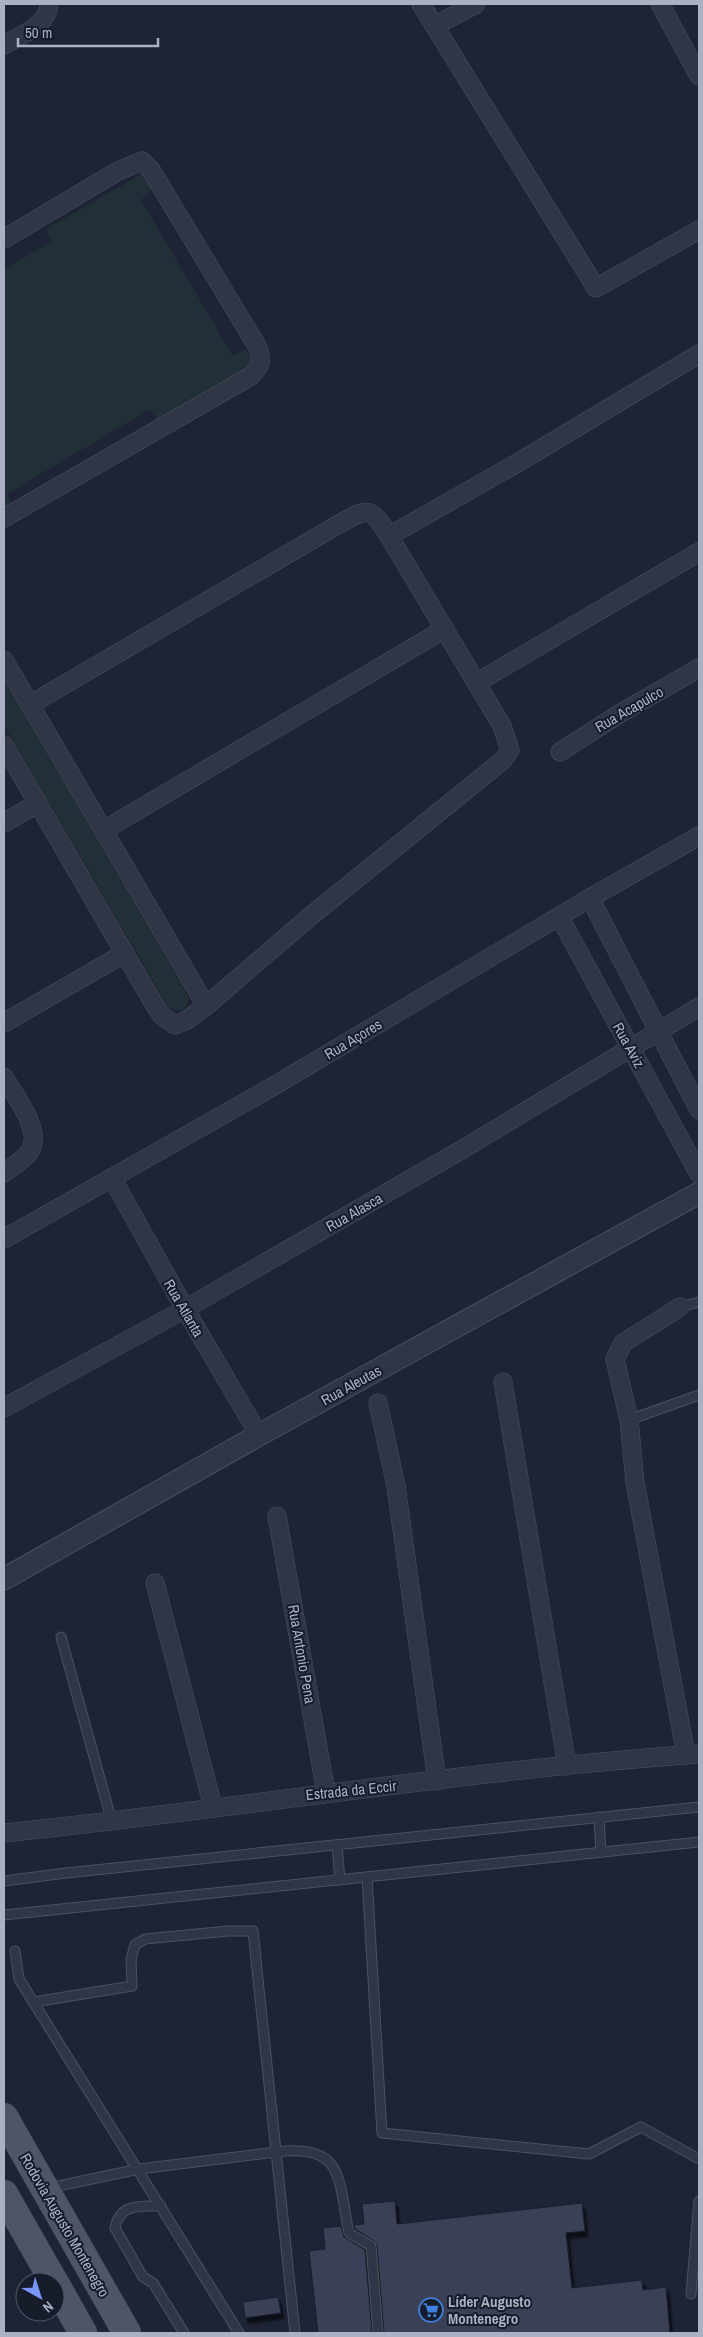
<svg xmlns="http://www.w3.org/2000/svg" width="703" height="2337" viewBox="0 0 703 2337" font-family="'Archivo Narrow',sans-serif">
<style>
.green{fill:#203036}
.building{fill:#3a4156;stroke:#191e2c;filter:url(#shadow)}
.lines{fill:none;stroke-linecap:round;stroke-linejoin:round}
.service-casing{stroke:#4c5161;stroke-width:11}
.minor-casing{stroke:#4c5161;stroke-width:19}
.tertiary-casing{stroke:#4c5161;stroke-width:23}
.primary-casing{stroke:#3b404f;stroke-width:29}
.service{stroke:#313646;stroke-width:9}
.minor{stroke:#313646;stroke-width:18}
.tertiary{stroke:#313646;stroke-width:21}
.primary{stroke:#4f5566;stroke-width:28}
.labels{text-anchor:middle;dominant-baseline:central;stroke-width:4;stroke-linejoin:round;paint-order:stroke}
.street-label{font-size:15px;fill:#abb0c3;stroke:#171c2a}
.poi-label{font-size:15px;font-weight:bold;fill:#abb0c3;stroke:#171c2a;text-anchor:start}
</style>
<defs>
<filter id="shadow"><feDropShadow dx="3" dy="5.5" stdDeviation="1" flood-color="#0009"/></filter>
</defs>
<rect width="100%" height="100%" fill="#1e2435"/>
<g class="green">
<polygon points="142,174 152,189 141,200 233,356 245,349 254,364 158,422 150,409 7,494 14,506 4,512 4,269 52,241 46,229"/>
<polygon points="4,679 189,998 187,1006 181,1011 169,1008 4,725"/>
</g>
<g class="building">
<polygon points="395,2201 397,2224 582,2203 585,2231 566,2233 572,2288 642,2280 643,2290 666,2287 670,2333 384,2333 377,2245 374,2241 355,2229 354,2225 364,2224 362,2204"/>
<polygon points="341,2226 344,2237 365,2250 372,2333 318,2333 309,2251 325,2249 323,2228"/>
<polygon points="278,2297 281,2313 245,2318 243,2302"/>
</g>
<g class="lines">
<g class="service-casing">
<g id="service">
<polyline points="680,1307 699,1302"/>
<polyline points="629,1420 699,1395"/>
<polyline points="61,1637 112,1822"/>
<polyline points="599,1817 601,1852"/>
<polyline points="337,1845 340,1880"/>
<polyline points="367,1877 382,2133 589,2154 641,2127 699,2159"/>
<polyline points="4,1881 66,1873 699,1807"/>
<polyline points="4,1915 699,1842"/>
<polyline points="15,1951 19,1979 239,2333"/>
<polyline points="34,2002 132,1986 131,1959 135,1945 145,1939 228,1931 253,1931 295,2333"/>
<path d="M49 2188 139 2169 276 2152C345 2143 338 2180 349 2233L371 2246 378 2333"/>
<path d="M161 2206C141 2206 120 2203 115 2228L143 2277 153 2283 184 2333"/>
<polyline points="691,2294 699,2201"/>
</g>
</g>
<g class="minor-casing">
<g id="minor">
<polyline points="421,4 596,288 699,230"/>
<polyline points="660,4 699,76"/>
<polyline points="434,26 476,4"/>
<path d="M4 45C21 35 48 26 49 4"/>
<path d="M4 239 118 171 142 161 151 170 257 346C263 360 261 366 251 376L4 518"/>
<polyline points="389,536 519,462 699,354"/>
<polyline points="4,660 206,1006"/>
<polyline points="476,683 699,552"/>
<path d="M4 745 154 1004 162 1016 175 1025 187 1020 206 1006 312 915 503 760 510 750 502 726 389 536C370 506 369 507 339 524L31 704"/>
<polyline points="560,752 619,714 699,668"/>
<polyline points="4,823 38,803"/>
<polyline points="104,830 443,630"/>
<polyline points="590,898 699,1110"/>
<polyline points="559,916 699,1174"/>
<polyline points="4,1023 125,953"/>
<path d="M4 1077C14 1094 43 1131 30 1151 24 1160 12 1167 4 1173"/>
<polyline points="112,1178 185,1309 259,1435"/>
<polyline points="4,1239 272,1087 590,898 699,836"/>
<polyline points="680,1307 623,1343 615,1359 629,1420 635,1482 686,1755"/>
<polyline points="503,1382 567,1766"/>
<polyline points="378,1403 396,1486 437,1781"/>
<polyline points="4,1408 185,1309 463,1149 699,1007"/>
<polyline points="277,1516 326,1793"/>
<polyline points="155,1583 213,1807"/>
<path d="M4 1833C236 1809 466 1770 699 1754"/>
</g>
</g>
<g class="tertiary-casing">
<polyline id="tertiary" points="4,1579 259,1435 699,1193"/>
</g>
<g class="primary-casing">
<g id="primary">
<polyline points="4,2117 127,2333"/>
<polyline points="4,2194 54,2282"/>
<polyline points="55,2283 83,2333"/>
</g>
</g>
<use href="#service" class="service"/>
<use href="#minor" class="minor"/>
<use href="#tertiary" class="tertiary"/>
<use href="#primary" class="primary"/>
</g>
<defs>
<g id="supermarket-ring" transform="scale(1.25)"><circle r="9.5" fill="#171c2a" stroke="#3f7fe0" stroke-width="1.5"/><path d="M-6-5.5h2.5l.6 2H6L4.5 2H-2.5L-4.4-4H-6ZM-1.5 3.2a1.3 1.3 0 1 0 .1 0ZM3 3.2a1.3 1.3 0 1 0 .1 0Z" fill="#3f7fe0"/></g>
</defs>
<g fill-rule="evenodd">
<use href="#supermarket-ring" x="431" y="2310"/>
</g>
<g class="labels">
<g class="street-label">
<text transform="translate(629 709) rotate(-30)">Rua Acapulco</text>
<text transform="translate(353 1039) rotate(-31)">Rua Açores</text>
<text transform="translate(629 1045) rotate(61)">Rua Aviz</text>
<text transform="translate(354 1212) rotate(-30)">Rua Alasca</text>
<text transform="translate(184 1308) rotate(60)">Rua Atlanta</text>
<text transform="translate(351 1385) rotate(-29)">Rua Aleutas</text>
<text transform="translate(302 1654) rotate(80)">Rua Antonio Pena</text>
<text transform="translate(351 1790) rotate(-6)">Estrada da Eccir</text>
<text transform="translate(65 2225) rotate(60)">Rodovia Augusto Montenegro</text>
</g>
<g class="poi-label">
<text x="448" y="2301">Líder Augusto<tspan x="448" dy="17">Montenegro</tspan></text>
</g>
</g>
<rect width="703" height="2337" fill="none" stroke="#abb0c3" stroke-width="10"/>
<g transform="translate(40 2297) rotate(141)"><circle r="24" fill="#171c2a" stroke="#525767"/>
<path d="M0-4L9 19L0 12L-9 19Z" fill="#7995fa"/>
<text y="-8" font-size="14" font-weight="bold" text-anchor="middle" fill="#abb0c3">N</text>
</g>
<path d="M18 38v8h140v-8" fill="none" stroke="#abb0c3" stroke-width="2.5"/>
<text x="25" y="38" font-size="15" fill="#abb0c3" stroke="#171c2a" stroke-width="4" paint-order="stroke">50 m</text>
</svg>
